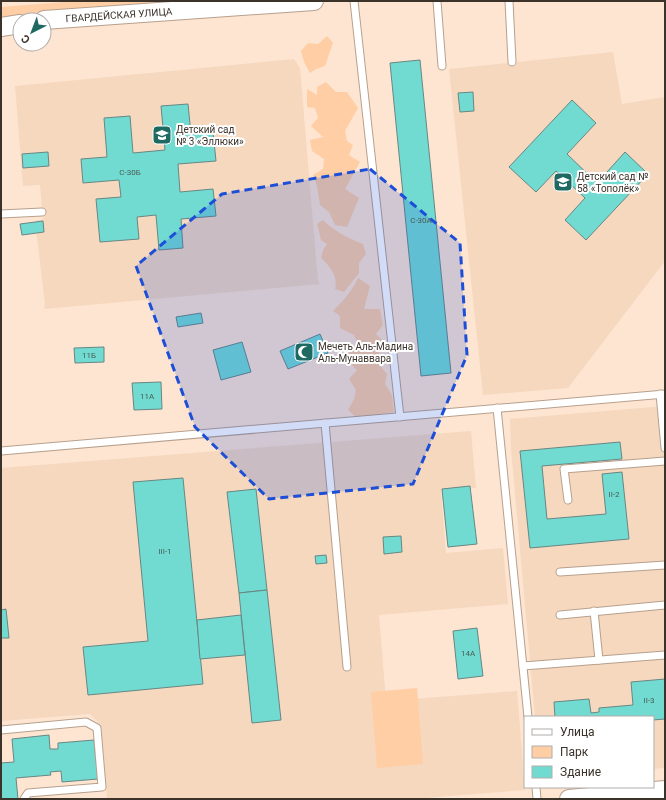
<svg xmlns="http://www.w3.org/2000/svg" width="666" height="800" viewBox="0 0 666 800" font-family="Roboto,sans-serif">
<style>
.built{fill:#f6d8be}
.green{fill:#ffcea5}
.building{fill:#71dbd1;stroke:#678784}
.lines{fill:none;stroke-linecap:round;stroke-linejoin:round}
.service-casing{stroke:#b7a08d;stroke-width:9}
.tertiary-casing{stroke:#b7a08d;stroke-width:20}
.service{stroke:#fff;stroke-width:7}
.tertiary{stroke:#fff;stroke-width:18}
.marked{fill:#1d4ed8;fill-opacity:0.2;stroke:#1d4ed8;stroke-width:3;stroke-dasharray:8 5;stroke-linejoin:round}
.labels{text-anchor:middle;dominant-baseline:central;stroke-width:4;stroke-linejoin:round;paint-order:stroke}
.number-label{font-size:8px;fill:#485c54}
.street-label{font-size:10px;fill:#3b322a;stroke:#fff}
.poi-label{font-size:10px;fill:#3b322a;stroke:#fff;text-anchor:start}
</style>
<rect width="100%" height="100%" fill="#fde5d1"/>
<g class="built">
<polygon points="613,52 622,104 665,97 665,261 568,388 483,395 449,69"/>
<polygon points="294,59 300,68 318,281 320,284 44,309 45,304 35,221 43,219 40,185 23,186 15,86"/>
<polygon points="665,406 665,768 653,769 653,717 535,717 511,449 510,419"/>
<polygon points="471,431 476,488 441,491 446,553 503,548 508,604 379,615 386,701 517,691 525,790 413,799 107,799 101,725 90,714 1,721 1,468"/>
</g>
<g class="green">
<polygon points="77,1 176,1 33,13 1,19 1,7"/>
<polygon points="327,36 333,43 325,66 316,69 310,73 304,62 301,51 308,43 318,44"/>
<polygon points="326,82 336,92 347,92 358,108 345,131 347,141 353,145 349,155 360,162 345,189 359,198 347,227 335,225 329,212 320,205 317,186 313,175 323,169 324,159 312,151 310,140 323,137 311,126 318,118 315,108 307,107 307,89 317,95 317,87"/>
<path d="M323 220C334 231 348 238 363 244L366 254 359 263V273L344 292 335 289C338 276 330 266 321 258L323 250 327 244 321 240 317 224Z"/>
<path d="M358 278 370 286 364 309H380L383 325 376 334 384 342 382 349 374 359 387 374 385 384 392 395 394 412 357 418 348 410 354 399 356 390 349 379 357 370 347 360 349 353 358 344 354 335 340 328V316L333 311C343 301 352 291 358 278Z"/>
<polygon points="417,688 423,764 377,768 371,692"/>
</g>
<g class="building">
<polygon points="420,60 451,373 421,376 390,63"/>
<polygon points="473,92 474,111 460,112 458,93"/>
<polygon points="572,100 596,123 567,154 597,183 625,152 648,174 586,240 565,220 585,198 556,171 536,192 509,167"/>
<polygon points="188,104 191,134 213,132 216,161 178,164 180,192 213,189 216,216 181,219 183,248 159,250 156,215 137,217 139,239 100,242 96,199 121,197 119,180 83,183 81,159 107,157 104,118 130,116 133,153 165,150 161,106"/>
<polygon points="48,152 49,166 23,168 22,154"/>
<polygon points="43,221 44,232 22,235 20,224"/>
<polygon points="201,313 203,323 178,327 176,317"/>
<polygon points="320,334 328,353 288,369 280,351"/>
<polygon points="242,342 251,372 221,380 213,350"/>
<polygon points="104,347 104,362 75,363 74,348"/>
<polygon points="161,382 162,409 134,410 132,383"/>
<polygon points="620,442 622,459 542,466 547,519 606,514 602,474 622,472 629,539 530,548 520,451"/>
<polygon points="183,478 203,684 88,695 83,647 148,641 133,482"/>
<polygon points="470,486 477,544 448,547 442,489"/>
<polygon points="256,489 267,590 239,593 227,492"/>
<polygon points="401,536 402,552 384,554 383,537"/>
<polygon points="326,555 327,563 316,564 315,556"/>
<polygon points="267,590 281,720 252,723 239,593"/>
<polygon points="6,609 9,638 1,638 1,610"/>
<polygon points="241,615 245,655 200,659 197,620"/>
<polygon points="477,628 483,676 458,679 453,631"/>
<polygon points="665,679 665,719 653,720 653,717 555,717 554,702 589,699 591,713 599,712 599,708 633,705 631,682"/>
<polygon points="49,735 50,749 58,749 58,743 94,740 98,779 62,782 61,771 50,772 51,775 16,778 18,799 1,799 1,763 14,762 12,739"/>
</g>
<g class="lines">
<g class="service-casing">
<g id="service">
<polyline points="354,1 400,417"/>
<polyline points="437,1 442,66"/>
<polyline points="509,1 512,62"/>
<polyline points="1,214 42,212"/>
<polyline points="660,394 665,448"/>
<polyline points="497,408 528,717"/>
<polyline points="325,423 347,667"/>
<polyline points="1,451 665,394"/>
<polyline points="568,500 564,469 665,461"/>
<polyline points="560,572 665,565"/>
<polyline points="594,611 599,660"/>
<polyline points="560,615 665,605"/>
<polyline points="523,666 665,655"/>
<polyline points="1,730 86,722 97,728 102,787 28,793 24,799"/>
<polyline points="536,787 537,799"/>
</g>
</g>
<g class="tertiary-casing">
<g id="tertiary">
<polyline points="44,20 314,1"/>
<polyline points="1,27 20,24"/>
<polyline points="569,799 665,790"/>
</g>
</g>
<use href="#service" class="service"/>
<use href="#tertiary" class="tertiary"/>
</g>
<path class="marked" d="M370 169 460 243 467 355 413 484 269 499 195 427 136 266 222 194Z"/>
<defs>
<g id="school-square" transform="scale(1)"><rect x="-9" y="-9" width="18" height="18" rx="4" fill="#1e6962" stroke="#fff"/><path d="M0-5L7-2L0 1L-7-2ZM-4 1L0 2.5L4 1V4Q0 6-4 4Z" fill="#fff"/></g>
<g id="mosque-square" transform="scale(1)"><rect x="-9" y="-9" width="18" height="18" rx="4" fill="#1e6962" stroke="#fff"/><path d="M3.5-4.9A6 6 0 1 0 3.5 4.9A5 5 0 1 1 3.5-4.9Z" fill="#fff"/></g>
</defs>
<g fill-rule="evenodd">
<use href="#school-square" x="162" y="135"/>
<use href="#school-square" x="563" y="182"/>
<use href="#mosque-square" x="304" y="352"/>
</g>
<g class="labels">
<g class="number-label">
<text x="130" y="172">С-30Б</text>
<text x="421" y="220">С-30А</text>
<text x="89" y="355">11Б</text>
<text x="147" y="396">11А</text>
<text x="614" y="494">II-2</text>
<text x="165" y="551">III-1</text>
<text x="468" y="653">14А</text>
<text x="649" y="700">II-3</text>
</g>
<g class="street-label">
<text transform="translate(119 15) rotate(-4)">ГВАРДЕЙСКАЯ УЛИЦА</text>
</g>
<g class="poi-label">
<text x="176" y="129">Детский сад<tspan x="176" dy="12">№ 3 «Эллюки»</tspan></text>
<text x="577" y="176">Детский сад №<tspan x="577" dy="12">58 «Тополёк»</tspan></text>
<text x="318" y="346">Мечеть Аль-Мадина<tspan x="318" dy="12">Аль-Мунаввара</tspan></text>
</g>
</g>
<rect width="666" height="800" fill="none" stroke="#3b322a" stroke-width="4"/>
<rect x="524" y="716" width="130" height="72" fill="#ffffff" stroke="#b1adaa"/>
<rect x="532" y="729" width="20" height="6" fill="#ffffff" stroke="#b1adaa"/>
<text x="560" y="736" font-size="12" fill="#3b322a">Улица</text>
<rect x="532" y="746" width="20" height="12" fill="#ffcea5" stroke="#b1adaa"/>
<text x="560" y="756" font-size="12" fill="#3b322a">Парк</text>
<rect x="532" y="766" width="20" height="12" fill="#71dbd1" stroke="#b1adaa"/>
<text x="560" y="776" font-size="12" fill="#3b322a">Здание</text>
<g transform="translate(32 32) rotate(222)"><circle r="19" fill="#ffffff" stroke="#b1adaa"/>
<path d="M0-3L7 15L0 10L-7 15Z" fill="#1e6962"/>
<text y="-6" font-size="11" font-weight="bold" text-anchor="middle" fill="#3b322a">С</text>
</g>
</svg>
